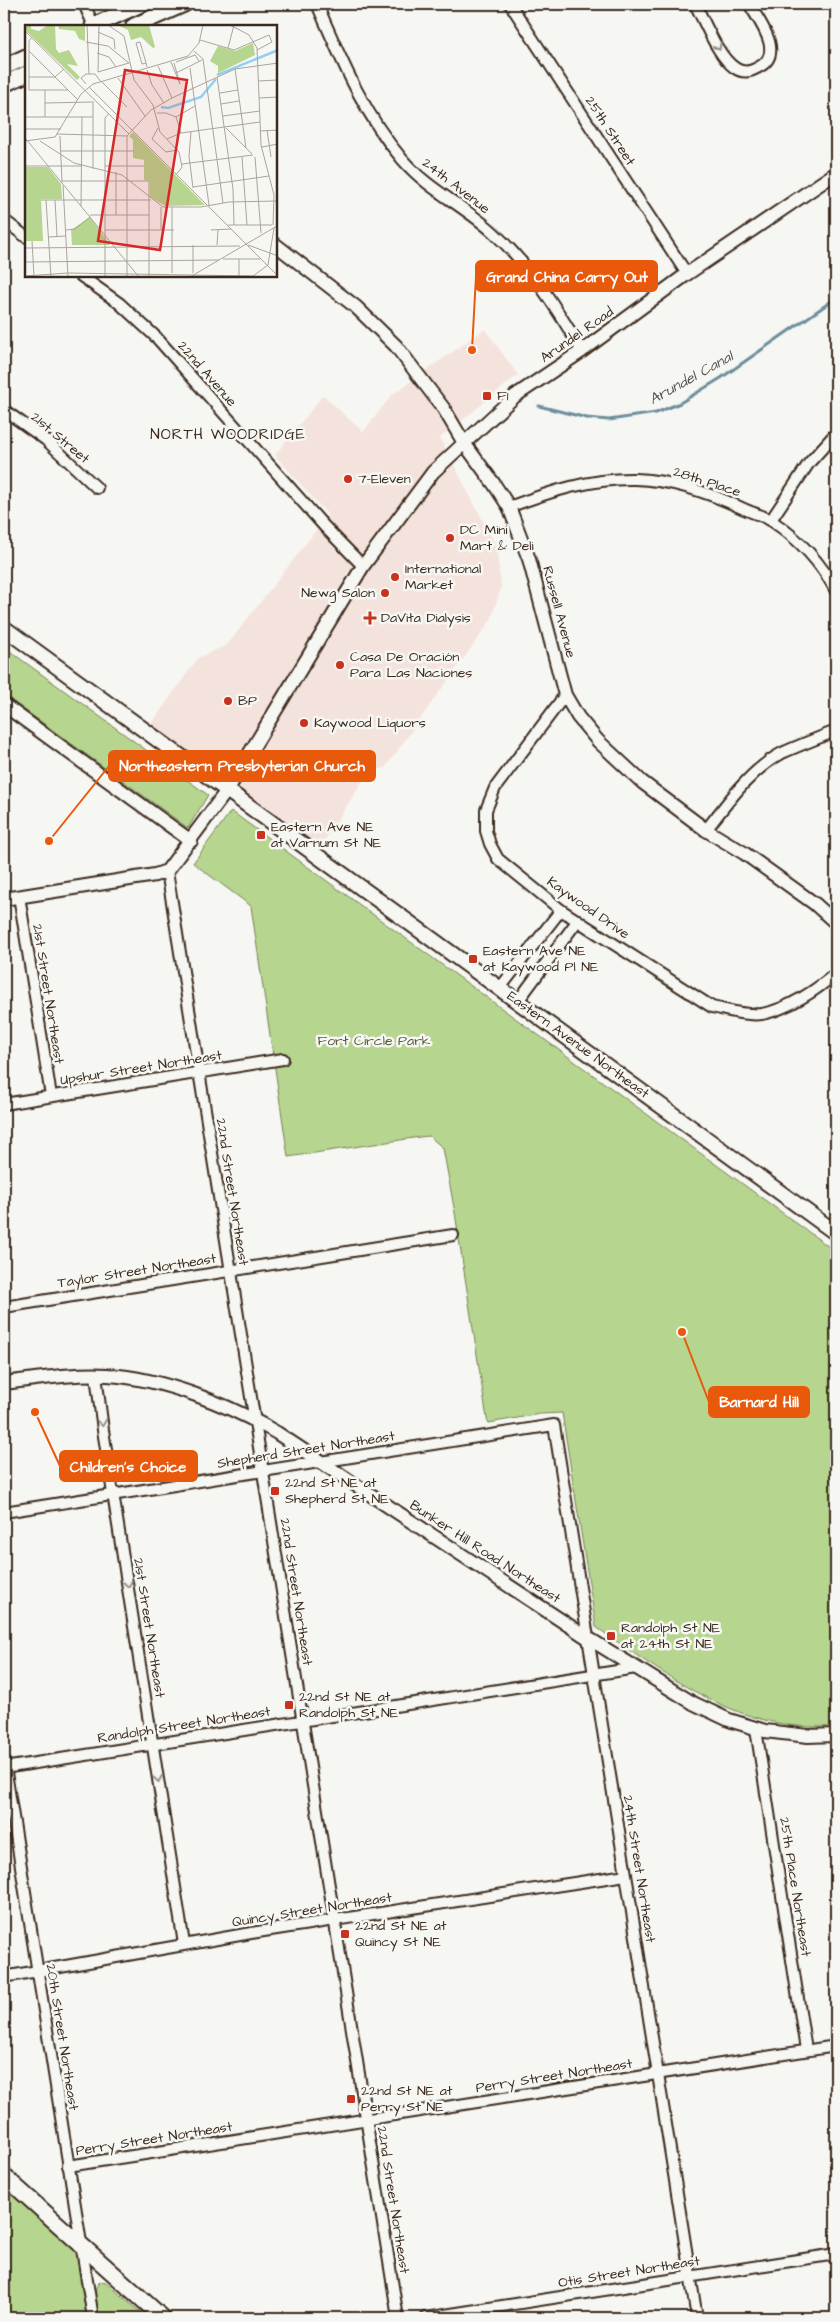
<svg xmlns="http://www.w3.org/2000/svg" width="840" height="2322" viewBox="0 0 840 2322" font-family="'Architects Daughter',sans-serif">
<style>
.built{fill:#f4e3dc}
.green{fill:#b6d58e;stroke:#788056}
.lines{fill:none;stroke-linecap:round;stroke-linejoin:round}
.stream{stroke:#6d8e9d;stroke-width:3}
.minor-casing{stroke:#3b2a1e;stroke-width:14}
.tertiary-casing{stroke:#3b2a1e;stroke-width:16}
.secondary-casing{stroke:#3b2a1e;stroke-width:18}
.primary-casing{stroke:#3b2a1e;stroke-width:19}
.minor{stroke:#f6f6f2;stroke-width:10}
.tertiary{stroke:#f6f6f2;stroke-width:12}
.secondary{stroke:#f6f6f2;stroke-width:14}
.primary{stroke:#f6f6f2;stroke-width:15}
.oneway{stroke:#989088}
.poi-dot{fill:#c8321e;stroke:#f6f6f2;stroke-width:2}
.labels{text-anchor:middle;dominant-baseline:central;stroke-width:5;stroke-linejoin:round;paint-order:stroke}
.street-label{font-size:14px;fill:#3b2a1e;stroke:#f6f6f2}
.poi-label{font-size:14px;fill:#3b2a1e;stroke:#f6f6f2;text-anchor:start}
.park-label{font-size:14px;fill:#5a553a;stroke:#f6f6f2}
.water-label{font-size:15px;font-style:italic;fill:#505453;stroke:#f6f6f2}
.neighbourhood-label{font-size:15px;letter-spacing:1px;fill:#3b2a1e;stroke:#f6f6f2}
.inset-river{fill:none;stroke:#8fd1f1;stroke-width:2.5}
.inset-road{fill:none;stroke:#aba49d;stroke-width:1}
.view{fill:#d62828;fill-opacity:0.15;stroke:#d62828;stroke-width:2.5}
.inset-edge{fill:none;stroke:#3b2a1e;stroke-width:2.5}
.leader{fill:none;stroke:#e8590c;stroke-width:2}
.callout-dot{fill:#e8590c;stroke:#f6f6f2;stroke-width:2}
.callout{fill:#e8590c;stroke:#e8590c;stroke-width:2}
.callout-label{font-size:15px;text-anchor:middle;font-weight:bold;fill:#fff}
</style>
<rect width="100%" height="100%" fill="#f6f6f2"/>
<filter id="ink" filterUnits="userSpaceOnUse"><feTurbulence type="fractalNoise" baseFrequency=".02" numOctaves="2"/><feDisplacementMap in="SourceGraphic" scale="10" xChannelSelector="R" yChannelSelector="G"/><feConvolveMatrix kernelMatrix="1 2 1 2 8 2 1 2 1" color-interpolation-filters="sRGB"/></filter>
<g filter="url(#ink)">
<polygon class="built" points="485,329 518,375 440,438 496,546 501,587 491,620 385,768 368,772 318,851 149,727 198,658 227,645 328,515 275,455 323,395 363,432 393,394"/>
<g class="green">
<polygon points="4,647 208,795 188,828 4,695"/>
<path d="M231 811 836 1252V1726C744 1735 668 1677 596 1627L562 1413 540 1414 489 1423 487 1419 455 1213 443 1148 429 1136 420 1137 288 1157 251 906 193 863Z"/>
<polygon points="4,2176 81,2244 93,2318 4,2318"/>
<polygon points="100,2281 106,2282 147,2318 99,2318 95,2289"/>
</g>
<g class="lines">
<polyline class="stream" points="539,406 587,418 609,420 656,413 680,403 721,378 836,298"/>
<g class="minor-casing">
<g id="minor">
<polyline points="84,4 94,26"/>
<path d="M317 4C341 59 363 113 402 159 428 190 465 206 494 233 531 267 557 309 582 351"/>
<polyline points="510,4 687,274"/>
<path d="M695 4C705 22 718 57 735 68 742 73 750 72 757 68 786 55 760 22 749 4"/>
<polyline points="4,220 26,237"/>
<polyline points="81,276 119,303 156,337 324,526 363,566"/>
<polyline points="4,410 46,440 97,488"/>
<path d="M509 507C549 492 591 478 635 479 673 480 710 493 744 509 753 513 764 516 772 521 799 539 821 563 836 591"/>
<polyline points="771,520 809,463 836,433"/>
<path d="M565 695 495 788 486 810V831L490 844 498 859 561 910 712 1007C727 1010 746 1016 762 1014 788 1009 817 990 836 973"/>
<path d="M706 830C728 802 750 770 782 753 800 745 818 738 836 731"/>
<polyline points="167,871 398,2318"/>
<polyline points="19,896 51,1096"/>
<polyline points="500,988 561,910"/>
<polyline points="518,1001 578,920"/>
<polyline points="4,1104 283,1059"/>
<polyline points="4,1307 453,1235"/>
<polyline points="96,1375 103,1430 184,1944"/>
<polyline points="4,1512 554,1425 697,2318"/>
<polyline points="756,1729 806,2050"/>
<polyline points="4,1760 93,2318"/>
<polyline points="4,1768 636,1668"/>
<polyline points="4,1977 251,1933 626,1875"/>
<polyline points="68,2166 836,2046"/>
<polyline points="425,2318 836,2254"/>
</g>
</g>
<g class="tertiary-casing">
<g id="tertiary">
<polyline points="276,245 356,307 396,346 444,409 464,443 494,484 509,507 529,559 565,695 578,717 598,741 642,782 706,830 744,853 815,904 836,923"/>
<polyline points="4,705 191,841"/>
<polyline points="4,899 155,875 167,871 228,789 363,566 433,472 515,396 582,351 687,274 836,173"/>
<path d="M4 1383C38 1379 73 1373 107 1375 162 1378 230 1405 277 1433L588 1638 693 1703 729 1720 765 1731 808 1736 836 1735"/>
</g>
</g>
<g class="secondary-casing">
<polyline id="secondary" points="4,628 836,1233"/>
</g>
<g class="primary-casing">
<g id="primary">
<polyline points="93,26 141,4"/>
<polyline points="134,26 184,4"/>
<polyline points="4,67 26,57"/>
<polyline points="4,84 26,74"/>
<polyline points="4,2176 163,2318"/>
</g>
</g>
<use href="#minor" class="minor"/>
<use href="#tertiary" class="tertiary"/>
<use href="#secondary" class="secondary"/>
<use href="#primary" class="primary"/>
</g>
<defs><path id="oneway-chevron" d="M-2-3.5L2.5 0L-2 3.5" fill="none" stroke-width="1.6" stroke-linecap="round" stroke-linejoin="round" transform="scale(1.25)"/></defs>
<g class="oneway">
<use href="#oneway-chevron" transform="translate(718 47) rotate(61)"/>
<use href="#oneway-chevron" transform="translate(102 1423) rotate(82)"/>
<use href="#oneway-chevron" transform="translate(128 1584) rotate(81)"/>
<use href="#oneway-chevron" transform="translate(158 1779) rotate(81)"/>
</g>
</g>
<g class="poi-dot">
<rect x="482" y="391" width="10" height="10" rx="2.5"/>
<circle cx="348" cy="479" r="5"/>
<circle cx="450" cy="538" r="5"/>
<circle cx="395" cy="577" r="5"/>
<circle cx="385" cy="593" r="5"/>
<path d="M367.5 610.5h5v5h5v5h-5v5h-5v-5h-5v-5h5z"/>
<circle cx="340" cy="665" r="5"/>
<circle cx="228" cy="701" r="5"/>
<circle cx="304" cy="723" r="5"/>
<rect x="256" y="830" width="10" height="10" rx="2.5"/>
<rect x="468" y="954" width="10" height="10" rx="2.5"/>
<rect x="270" y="1486" width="10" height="10" rx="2.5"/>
<rect x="606" y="1631" width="10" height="10" rx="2.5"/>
<rect x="284" y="1700" width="10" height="10" rx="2.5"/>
<rect x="340" y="1929" width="10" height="10" rx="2.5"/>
<rect x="346" y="2094" width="10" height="10" rx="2.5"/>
</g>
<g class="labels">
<g class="street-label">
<text transform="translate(610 131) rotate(57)">25th Street</text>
<text transform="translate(456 186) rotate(38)">24th Avenue</text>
<text transform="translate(577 335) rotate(-35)">Arundel Road</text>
<text transform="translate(207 374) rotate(49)">22nd Avenue</text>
<text transform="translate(60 438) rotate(40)">21st Street</text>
<text transform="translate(707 482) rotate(18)">28th Place</text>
<text transform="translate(559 612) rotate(75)">Russell Avenue</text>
<text transform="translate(588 908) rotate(35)">Kaywood Drive</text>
<text transform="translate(48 994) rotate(81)">21st Street Northeast</text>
<text transform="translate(578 1045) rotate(36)">Eastern Avenue Northeast</text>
<text transform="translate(141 1068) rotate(-9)">Upshur Street Northeast</text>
<text transform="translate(232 1192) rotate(81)">22nd Street Northeast</text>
<text transform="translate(137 1271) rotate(-9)">Taylor Street Northeast</text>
<text transform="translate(306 1450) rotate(-9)">Shepherd Street Northeast</text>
<text transform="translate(485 1552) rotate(33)">Bunker Hill Road Northeast</text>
<text transform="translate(296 1592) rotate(81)">22nd Street Northeast</text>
<text transform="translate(149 1628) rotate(81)">21st Street Northeast</text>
<text transform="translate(184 1725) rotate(-9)">Randolph Street Northeast</text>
<text transform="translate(639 1869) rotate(81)">24th Street Northeast</text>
<text transform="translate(795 1887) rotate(81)">25th Place Northeast</text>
<text transform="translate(312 1910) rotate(-9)">Quincy Street Northeast</text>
<text transform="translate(62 2037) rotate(81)">20th Street Northeast</text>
<text transform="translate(554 2076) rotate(-9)">Perry Street Northeast</text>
<text transform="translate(154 2139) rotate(-9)">Perry Street Northeast</text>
<text transform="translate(393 2200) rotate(81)">22nd Street Northeast</text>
<text transform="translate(629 2272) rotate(-9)">Otis Street Northeast</text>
</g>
<g class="poi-label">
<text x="497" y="396">F1</text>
<text x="358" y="479">7-Eleven</text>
<text x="460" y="530">DC Mini<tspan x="460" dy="16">Mart &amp; Deli</tspan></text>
<text x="405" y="569">International<tspan x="405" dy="16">Market</tspan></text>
<text x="375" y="593" text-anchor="end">Newg Salon</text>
<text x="381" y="618">DaVita Dialysis</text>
<text x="350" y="657">Casa De Oración<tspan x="350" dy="16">Para Las Naciones</tspan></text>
<text x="238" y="701">BP</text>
<text x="314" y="723">Kaywood Liquors</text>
<text x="271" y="827">Eastern Ave NE<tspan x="271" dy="16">at Varnum St NE</tspan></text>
<text x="483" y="951">Eastern Ave NE<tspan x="483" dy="16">at Kaywood Pl NE</tspan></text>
<text x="285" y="1483">22nd St NE at<tspan x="285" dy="16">Shepherd St NE</tspan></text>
<text x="621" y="1628">Randolph St NE<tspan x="621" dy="16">at 24th St NE</tspan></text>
<text x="299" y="1697">22nd St NE at<tspan x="299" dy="16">Randolph St NE</tspan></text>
<text x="355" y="1926">22nd St NE at<tspan x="355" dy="16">Quincy St NE</tspan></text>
<text x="361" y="2091">22nd St NE at<tspan x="361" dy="16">Perry St NE</tspan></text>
</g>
<g class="park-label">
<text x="374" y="1041">Fort Circle Park</text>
</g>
<g class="water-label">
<text transform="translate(691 378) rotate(-29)">Arundel Canal</text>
</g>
<g class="neighbourhood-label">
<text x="228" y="434">NORTH WOODRIDGE</text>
</g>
</g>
<g transform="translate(25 25)">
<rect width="252" height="252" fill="#f6f6f2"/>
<path d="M0 0H6V4L14 6 23 0H30L31 24 34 28 44 25 53 41 42 39 55 52 52 55 0 5ZM33 0H60V16L54 14 50 6 34 4ZM92 0H124L130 22 128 23 116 12 106 15 103 5ZM228 18 230 30 193 48V41L185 36 193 21 210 26ZM108 107 180 180 140 181 125 172V156L119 155V135L108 133V115L104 111ZM0 142H23L36 159 37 174H16L18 216H0ZM65 192 81 214 85 220H47L46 205Z" fill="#b6d58e"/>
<path class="inset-river" d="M192 50 253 25M136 82 143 83 176 72 191 54"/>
<path class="inset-road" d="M62 0 64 49M83 0 99 11 109 55 128 80 135 107 154 127 157 142 151 150M205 0 224 10 232 23 236 120 249 170 248 200M0 6 104 109M73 7 89 14 90 24M7 12 4 16V65H43M175 15 209 25 244 10 247 17 232 25M61 17 83 21 104 38 73 47M203 23 209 0M4 26 53 75M169 26 178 34 198 178M72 28 84 32 91 42M146 37 155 59 149 38M151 37 170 30 174 36M121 38 115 17 111 18 117 39 121 38 122 42M133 41 147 73M165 43 184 180M210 44 221 123M122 45 127 60 139 78M73 47 74 0M151 48 177 35M4 52H30L39 44M192 52 208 164 209 200M93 53 120 91M233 56 253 55M77 57 102 82M61 59 56 53 61 49H70L76 57M64 62 253 251M195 68 213 65M234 73 253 72M20 78 69 77M196 79 214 76M132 88H141L151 92 156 108M198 91 235 86M0 92H68M20 92V65M151 92 170 81M133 103 127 114 141 127 153 125M201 103 227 129M0 104H36M242 105 246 132M235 106 253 105M166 107 164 131 168 163M32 109 102 111 126 85 147 73 210 44 253 38M35 111 37 157M102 111V252M1 114 114 252M142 114 156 108 235 97M0 116 30 112 56 69 68 59 163 31 174 18 178 0M15 116 49 138 97 150 138 182H176L204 177 253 176M237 122 253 119M36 126H109M217 132 222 200M230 132 236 208M157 139 228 130M0 141H56M80 141H119M68 144V78M37 156H124V252M38 160 43 252M168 162 244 151M16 175H126M21 175 26 252M30 175 32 211M56 181 57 92M147 182V248M65 190H124M91 190V147M203 200H247M41 205 50 204 65 192M80 205H149M136 205V182M186 205 206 204M23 212 41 211M7 216 9 251M168 220V248M192 220 193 205M223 220 253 231M0 223 215 221M198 234H235M214 234V251M0 237 194 235M43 248 228 251 243 240 249 203M0 251 43 248M80 252V93L84 88M165 252 252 201"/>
<path class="view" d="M100 45 162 55 135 225 73 216Z"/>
<rect width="252" height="252" class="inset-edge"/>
</g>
<path class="leader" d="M472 350L476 276M49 841L109 766M682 1332L709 1402M35 1412L60 1466"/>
<g class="callout-dot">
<circle cx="472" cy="350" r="5"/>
<circle cx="49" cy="841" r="5"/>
<circle cx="682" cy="1332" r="5"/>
<circle cx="35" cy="1412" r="5"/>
</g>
<g class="callout">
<rect x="476" y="261" width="181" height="30" rx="5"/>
<rect x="109" y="751" width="266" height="30" rx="5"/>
<rect x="709" y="1387" width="100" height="30" rx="5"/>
<rect x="60" y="1451" width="137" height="30" rx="5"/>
</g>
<g class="callout-label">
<text x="567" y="282">Grand China Carry Out</text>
<text x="242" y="771">Northeastern Presbyterian Church</text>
<text x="759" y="1407">Barnard Hill</text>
<text x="128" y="1472">Children’s Choice</text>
</g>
<rect width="840" height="2322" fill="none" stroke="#f6f6f2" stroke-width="20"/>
<rect x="10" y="10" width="820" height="2302" fill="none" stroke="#3b2a1e" stroke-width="2" filter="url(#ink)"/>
</svg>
